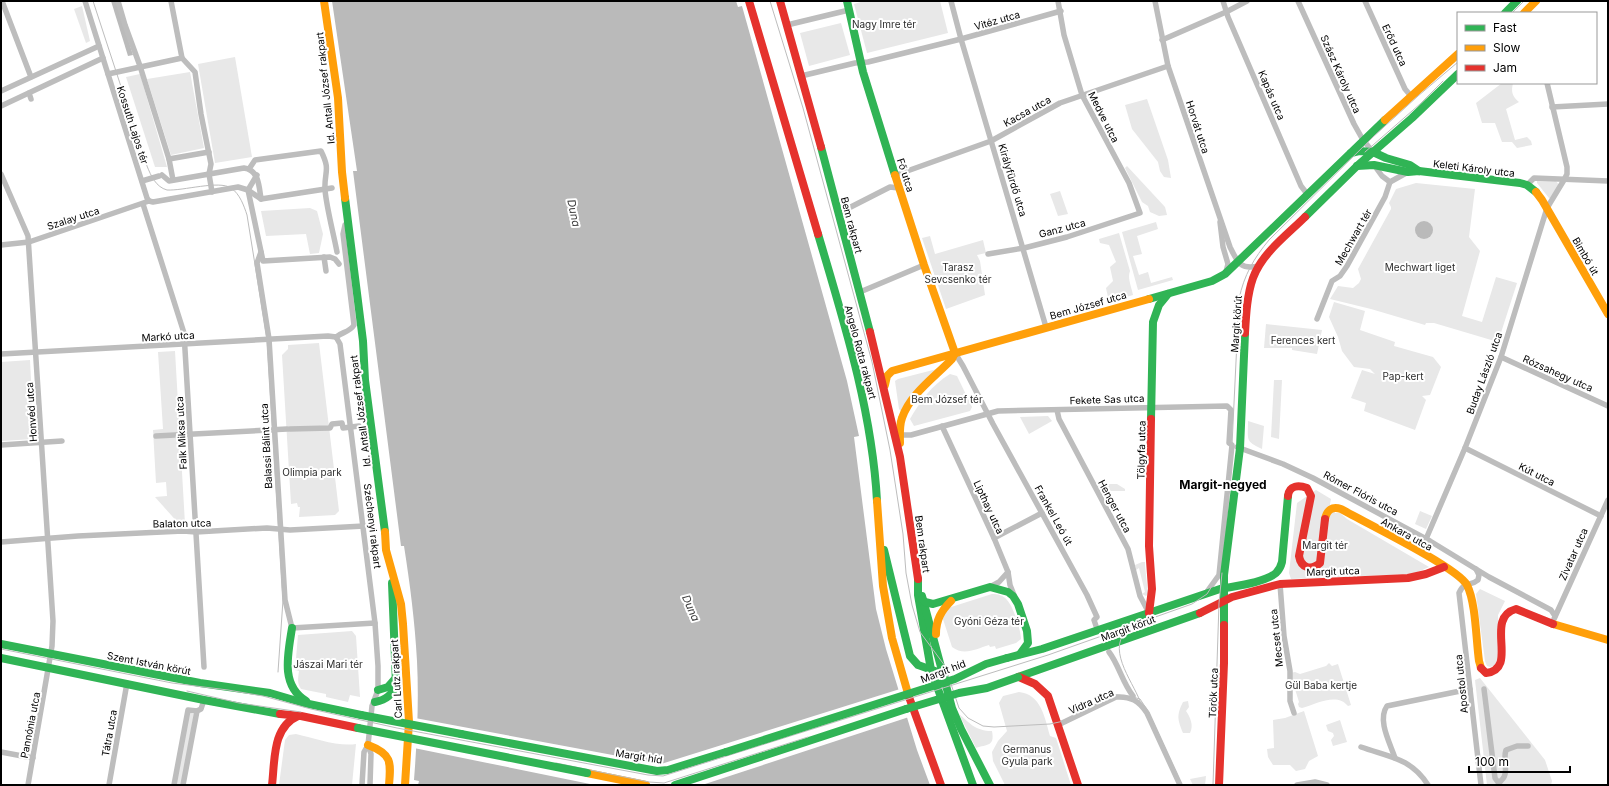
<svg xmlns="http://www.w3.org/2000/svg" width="1609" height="786" viewBox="0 0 1609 786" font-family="Inter,sans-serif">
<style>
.green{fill:#e8e8e8}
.water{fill:#bababa}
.pier{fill:#fff}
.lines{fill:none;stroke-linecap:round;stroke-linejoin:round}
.street{stroke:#bdbdbd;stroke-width:5.5}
.fast{stroke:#30b455;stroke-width:8}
.slow{stroke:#ff9f0a;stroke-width:8}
.jam{stroke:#e5322d;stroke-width:8}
.tram{stroke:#bdbdbd;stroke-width:1}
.fast-bridge{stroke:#30b455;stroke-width:8}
.labels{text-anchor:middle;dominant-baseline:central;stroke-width:4;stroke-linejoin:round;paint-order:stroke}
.street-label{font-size:10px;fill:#000;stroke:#fff}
.park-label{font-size:10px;fill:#2c2c2c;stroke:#fff}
.water-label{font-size:11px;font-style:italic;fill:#3d3d3d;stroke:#fff}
.quarter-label{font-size:12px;font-weight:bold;fill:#000;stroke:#fff}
</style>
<rect width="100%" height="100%" fill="#fff"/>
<g class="green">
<polygon points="864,1 940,1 948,33 867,53 854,4"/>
<polygon points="82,6 90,41 86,43 74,9"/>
<polygon points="841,23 850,55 809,66 800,33"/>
<polygon points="235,57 252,157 215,163 198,64"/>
<polygon points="190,72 204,148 171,155 147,79"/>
<polygon points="140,74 167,167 155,167 126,77"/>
<path d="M1502 83H1513C1511 92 1512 96 1519 102L1506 109 1515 140 1527 137 1531 141 1532 145 1517 148 1512 142H1502L1495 123H1482L1476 103Z"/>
<polygon points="1147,99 1168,160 1171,178 1164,177 1160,171 1158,162 1132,129 1125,105"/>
<polygon points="1127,166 1165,207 1167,215 1159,216 1150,212 1148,206 1142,202 1125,168"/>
<polygon points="1537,181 1556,181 1559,185 1550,198 1549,198 1537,183"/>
<polygon points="1416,183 1475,189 1469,237 1480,251 1462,316 1482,322 1496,277 1517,283 1498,342 1434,323 1426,323 1425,325 1371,309 1330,299 1338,286 1353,288 1359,283 1361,279 1358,269 1391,209 1391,207 1389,203 1396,189"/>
<polygon points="1060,191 1068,214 1058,216 1050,194"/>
<polygon points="310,208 317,211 323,234 319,253 310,254 306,234 266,236 261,211"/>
<polygon points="1156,222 1158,229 1137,236 1142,254 1133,256 1139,275 1148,272 1151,283 1172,277 1173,280 1138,290 1122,232"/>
<path d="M1119 233 1130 271C1127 278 1132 288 1133 295L1109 302 1106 288 1113 281 1110 267 1116 262 1109 245 1100 243 1099 239Z"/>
<polygon points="930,236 935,254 983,240 986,253 977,255 980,261 985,295 946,309 922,238"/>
<polygon points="1334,302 1365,311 1360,330 1395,342 1394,346 1433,357 1441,367 1430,395 1422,396 1426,400 1415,430 1364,411 1366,403 1351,398 1362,370 1375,374 1370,369 1354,367 1342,351 1338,337 1329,317"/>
<polygon points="1266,324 1322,330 1317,354 1292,350 1292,348 1264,348"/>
<polygon points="319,343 339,511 335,515 299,517 300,507 298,507 297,503 291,504 282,355 288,349 288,345"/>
<polygon points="175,351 185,524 180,525 155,497 167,496 166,482 156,483 153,430 163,429 158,352"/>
<polygon points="30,360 34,439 1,441 1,362"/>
<polygon points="937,369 902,412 899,409 895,381 898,379"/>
<path d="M950 374 957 376 972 407 970 411 914 426 910 419C921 400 931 386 950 374Z"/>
<polygon points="1274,380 1282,380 1279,439 1271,437"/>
<polygon points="1048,416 1052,421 1029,434 1020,417"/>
<path d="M1248 421 1264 426 1262 449C1245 441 1248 440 1248 421Z"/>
<polygon points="1106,484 1117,484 1125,489 1125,491 1105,491"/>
<polygon points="1316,490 1331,499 1330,504 1335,513 1340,513 1347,519 1429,567 1420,571 1412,574 1291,579 1289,573 1297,503"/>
<polygon points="1420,511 1432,516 1426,529 1415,524"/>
<polygon points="1142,562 1145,562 1145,565 1148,594 1146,596 1142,594 1145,592 1139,568 1136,570 1135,565"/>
<polygon points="1480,589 1505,601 1498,615 1499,649 1496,665 1490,667 1487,666 1485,661 1476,594"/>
<path d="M992 594C998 594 1003 595 1007 600 1013 606 1021 630 1021 639L1016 643 996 649 995 646 990 647 989 645C976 649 964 656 952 647L942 616 948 608Z"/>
<path d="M352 631 356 636 360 697 350 695 348 702 326 697V694L301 689C297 683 298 678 299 671L295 670 298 635Z"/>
<path d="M1329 663 1332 666 1338 664 1351 705 1348 706C1337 692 1316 704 1302 708L1299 707 1298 704 1299 702 1290 673 1295 672 1300 674 1326 666Z"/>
<polygon points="1480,678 1545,760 1552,781 1551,785 1487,785 1475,680"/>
<path d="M1019 692C1041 694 1045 718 1050 736L1056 738 1071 785H1005L993 761 992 752 998 741 1007 731 999 703 1003 696Z"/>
<path d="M1188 701 1189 707 1186 711C1190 717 1194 725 1190 733H1183C1178 720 1176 716 1183 702Z"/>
<polygon points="1304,711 1318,756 1309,761 1305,769 1296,771 1290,765 1273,765 1268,757 1267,749 1274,748 1273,720 1285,718"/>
<polygon points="189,713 194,714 181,785 176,785"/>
<path d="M959 714C970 723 975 731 992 731 995 747 987 744 976 748Z"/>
<polygon points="1340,720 1347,742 1333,746 1331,740 1334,736 1333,733 1328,731 1326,725"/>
<path d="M296 734C313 738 339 747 356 744L352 785H279L285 740 289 735Z"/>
<polygon points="1206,776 1205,785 1193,785 1190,779"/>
</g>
<g class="water">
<polygon points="111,1 116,1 133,55 128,56"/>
<path d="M332 1H736L738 7 742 6 847 381 859 436 854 437 876 609 886 649 917 750 930 785H418L419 781 414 780C417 741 419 701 417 661 415 623 410 584 404 546H401L353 171H357Z"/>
<circle cx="1424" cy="230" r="9"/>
</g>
<polygon class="pier" points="900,689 909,717 702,785 595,785 414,748 415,718 661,764"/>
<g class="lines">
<g class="street">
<polyline points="2,1 31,77"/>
<polyline points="85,1 147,198 149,201"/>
<polyline points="118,1 125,25 140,66 169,159 173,180"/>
<polyline points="951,1 961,39 1046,327"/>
<path d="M1155 1 1168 66 1230 247C1238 263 1240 270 1259 266"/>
<polyline points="1223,1 1228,17 1301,186 1308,195"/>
<polyline points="1298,1 1354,124 1363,140 1373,152"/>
<polyline points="1365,1 1405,89 1411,96"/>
<polyline points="787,25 849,10"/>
<polyline points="1162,40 1226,12 1247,1"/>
<polyline points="182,58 195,72 201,114 211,164 209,174 212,192"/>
<polyline points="108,74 182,58 171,1"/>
<polyline points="801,76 855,63 868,62 961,39 1061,11"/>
<polyline points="1,91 99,46"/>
<polyline points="29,93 31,99"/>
<polyline points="1,106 103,58"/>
<polyline points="1552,107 1608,104"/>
<polyline points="169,159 209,152"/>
<polyline points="1374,165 1382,176 1390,182 1408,172"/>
<path d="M249 169 255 160 321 151C331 171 324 171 325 190 327 210 333 231 337 252"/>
<polyline points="1,174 28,236 53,621 52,646 28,785"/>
<path d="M162 175 169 181 244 168C259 170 259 186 261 199L332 188"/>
<polyline points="257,175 248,190 263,261 330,257 335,259 339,264"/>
<polyline points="896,175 991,141 1060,103 1168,66"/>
<polyline points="142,181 159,176"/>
<polyline points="1527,185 1534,178 1608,181"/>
<polyline points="143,204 184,333 204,667"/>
<polyline points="839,213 890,187 899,188"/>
<polyline points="1220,222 1223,247 1228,264 1226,272"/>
<polyline points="1,245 29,242 149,201 153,202 238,187 248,190 261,199"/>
<polyline points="261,252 257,263 269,339 285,600 292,628 375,623"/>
<polyline points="988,254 1024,248 1067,237 1140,213 1129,183 1082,95 1064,35 1058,1"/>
<polyline points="324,257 326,271"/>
<polyline points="860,292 924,265"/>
<polyline points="1317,319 1332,281 1340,276 1347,266 1385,197 1390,182"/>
<polyline points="336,337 340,344 375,623 378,666 378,690 372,706 368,745 364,752 362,785"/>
<path d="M336 337C342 332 350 332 354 325L343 234 345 225 348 222"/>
<polyline points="955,353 963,366 993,424 1087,595 1097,617 1094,620 1096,626"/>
<polyline points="1,354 328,336 336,337"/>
<polyline points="1501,357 1608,406"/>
<polyline points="1057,410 1059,419 1128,549 1140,596 1149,613"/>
<polyline points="942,426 994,538 1008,572 1010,585 1014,595"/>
<polyline points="290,429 330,428 332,424 342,423 343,428 359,426"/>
<polyline points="899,433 900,435 911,435 998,411 1227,406 1231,410 1229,443 1232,445 1219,575 1206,593"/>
<polyline points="156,436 287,429"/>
<polyline points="1,445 62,441"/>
<polyline points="1237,447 1283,464 1313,478 1430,541 1489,577 1551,610 1555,616"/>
<polyline points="1465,448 1601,516"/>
<polyline points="994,538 1042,513"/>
<polyline points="1426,539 1465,448 1501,357 1547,208 1564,180 1567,174 1567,167 1547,83"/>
<polyline points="1,542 78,536 183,531 196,532 267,528 290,530 364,526"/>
<path d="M1476 569 1479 575 1478 580C1470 587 1465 580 1459 593L1481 785"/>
<polyline points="1280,584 1284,636 1290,671 1290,701 1294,713"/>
<polyline points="990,587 999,582 1008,572"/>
<polyline points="1554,619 1608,500"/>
<path d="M1109 652C1119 665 1122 682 1133 696"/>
<polyline points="1484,689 1495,778 1500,785"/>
<path d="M1058 725 1116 697C1131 696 1139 701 1147 713L1180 785"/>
<polyline points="368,745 371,754 370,785"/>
<path d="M1361 747C1389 757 1411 758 1428 785"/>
<polyline points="1,752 33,758"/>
<path d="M1395 758C1390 743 1377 720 1387 706L1470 689"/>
<path d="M1499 782C1511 775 1502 761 1506 750L1517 746H1528"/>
<polyline points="109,785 127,683"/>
<polyline points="174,785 188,710 197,711"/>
<polyline points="183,785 197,711 201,709 204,700"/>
<polyline points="1297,785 1315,782 1327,785"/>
</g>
<g class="fast">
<polyline points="847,1 863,72 895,175"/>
<polyline points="1505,13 1517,1"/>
<polyline points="821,147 870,332"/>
<polyline points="1351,153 1359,151 1373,152 1386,158 1410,165 1419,171"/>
<polyline points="1357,166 1374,165 1408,172 1419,171 1520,183 1527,185 1536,192"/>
<polyline points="345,198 363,341 365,380 385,532"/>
<polyline points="1305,217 1357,166 1412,118 1458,74"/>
<path d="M818 234C844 322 872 410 877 501"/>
<polyline points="1149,299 1212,281 1225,274 1385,120"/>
<polyline points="1151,419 1153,322 1159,305 1168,294"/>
<polyline points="884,550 910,656 918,665 935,671"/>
<polyline points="918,579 918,595 931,670 973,785"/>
<polyline points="922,596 952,708 961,729 990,785"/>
<polyline points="922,599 925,602 933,604 990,587 1008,592 1013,596 1018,604 1027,631 1028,643 1020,654"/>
<polyline points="1224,625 1224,575 1240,448 1245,333"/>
<path d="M292 628C288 654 280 685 306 701"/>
<polyline points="1,644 200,683 270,693 304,703 361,715"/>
<polyline points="1,658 204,700 280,714"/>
<path d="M1007 658 1042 649 1220 589C1235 586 1264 583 1276 573 1279 570 1281 566 1282 562L1288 496"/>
<polyline points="1018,677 1200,613"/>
<polyline points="378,690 388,687 395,679"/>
<path d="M375 702C386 700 393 695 396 684L392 583"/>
<polyline points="461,734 657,771 668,770 726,752"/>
<polyline points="675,785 906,709"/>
</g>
<g class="slow">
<polyline points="324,1 338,98 342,172 345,198"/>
<polyline points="1524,13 1536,1"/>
<polyline points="1385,120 1458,54"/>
<polyline points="895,175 924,265 955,353"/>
<polyline points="1536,192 1542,200 1608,314"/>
<polyline points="885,385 887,376 892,371 1149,299"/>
<path d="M900 443C900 435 899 426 902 418 910 394 935 377 952 359L955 353"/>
<polyline points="877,501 883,586 892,638 909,697"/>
<path d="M1325 519C1327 510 1332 506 1341 509 1364 522 1457 567 1467 585 1476 603 1476 640 1479 661L1481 668"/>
<polyline points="385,532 386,550 401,604 403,624 409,722 405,785"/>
<polyline points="1553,624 1608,640"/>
<path d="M936 634C936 620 941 611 951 601"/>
<path d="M368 745C392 754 391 762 389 785"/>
<polyline points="587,773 646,785"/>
</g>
<g class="jam">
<polyline points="749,1 818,234"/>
<polyline points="780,1 821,147"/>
<polyline points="870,332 900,457 918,579"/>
<path d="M1245 333C1246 315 1247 295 1253 278 1262 253 1287 235 1305 217"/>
<path d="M1288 496C1289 485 1299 485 1307 488L1311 496 1299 556C1301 568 1311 571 1320 563L1325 519"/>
<polyline points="1149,613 1152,589 1149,546 1151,419"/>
<polyline points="1200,613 1232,597 1280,584 1408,578 1426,574 1444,567"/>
<path d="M1481 668 1486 673C1520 669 1483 618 1516 609L1553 624"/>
<polyline points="1019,677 1035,684 1048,696 1078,785"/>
<polyline points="909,697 941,785"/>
<polyline points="280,714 301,716 358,728"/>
<path d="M272 785C275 761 272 727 298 716"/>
<polyline points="1219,785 1224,663 1224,625"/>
</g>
<g class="tram">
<path d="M93 1 147 166C151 176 156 187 167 190 183 191 219 180 231 188 240 194 244 206 247 215L267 339 283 600 278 672"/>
<polyline points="770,1 803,108 872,362 890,450 903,534 906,573 912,605 920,632 945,666 959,708 968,718 983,726 994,727 1050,724 1064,721 1117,695 1133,697 1140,699 1148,711 1182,785"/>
<polyline points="1512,13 1524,1"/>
<polyline points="1365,152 1420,104 1443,81"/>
<path d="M1130 628C1104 646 1132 680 1140 701"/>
<path d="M1 649 172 683 228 690 263 696 311 709 397 728 648 775 663 776 1048 655 1192 604 1207 594 1219 575 1232 445 1239 299C1244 275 1254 258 1269 240L1374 136 1418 96 1458 62"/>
<polyline points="187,691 239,703 301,712"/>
<polyline points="556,763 649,782 664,783 808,737"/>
<polyline points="1213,785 1219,603 1222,573"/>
</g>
<g class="fast-bridge">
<polyline points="906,709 959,693 987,688 1018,677"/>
<polyline points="361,715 461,734"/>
<polyline points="358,728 587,773"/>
<polyline points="726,752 955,679 986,664 1007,658"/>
</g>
</g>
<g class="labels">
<g class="street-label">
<text transform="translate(997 20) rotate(-16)">Vitéz utca</text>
<text transform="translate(1395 45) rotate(65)">Erőd utca</text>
<text transform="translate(1341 74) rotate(66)">Szász Károly utca</text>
<text transform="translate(325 88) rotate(-96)">Id. Antall József rakpart</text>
<text transform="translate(1272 95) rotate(67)">Kapás utca</text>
<text transform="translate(1027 111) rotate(-29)">Kacsa utca</text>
<text transform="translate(1104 117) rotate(63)">Medve utca</text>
<text transform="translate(133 125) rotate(72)">Kossuth Lajos tér</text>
<text transform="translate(1198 127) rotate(72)">Horvát utca</text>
<text transform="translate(1474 168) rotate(7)">Keleti Károly utca</text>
<text transform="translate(906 175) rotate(72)">Fő utca</text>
<text transform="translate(1013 180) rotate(73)">Királyfürdő utca</text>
<text transform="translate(73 218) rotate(-18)">Szalay utca</text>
<text transform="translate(852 225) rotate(75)">Bem rakpart</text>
<text transform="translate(1062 228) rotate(-15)">Ganz utca</text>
<text transform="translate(1353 237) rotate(-60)">Mechwart tér</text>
<text transform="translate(1586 256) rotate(60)">Bimbó út</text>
<text transform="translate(1088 305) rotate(-16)">Bem József utca</text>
<text transform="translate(1236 324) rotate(-86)">Margit körút</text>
<text transform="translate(168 336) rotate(-3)">Markó utca</text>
<text transform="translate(861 352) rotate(75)">Angelo Rotta rakpart</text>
<text transform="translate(1484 373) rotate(-70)">Buday László utca</text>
<text transform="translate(1558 373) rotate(24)">Rózsahegy utca</text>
<text transform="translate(1107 399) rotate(-2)">Fekete Sas utca</text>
<text transform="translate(360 411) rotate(-97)">Id. Antall József rakpart</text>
<text transform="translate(31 412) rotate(-94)">Honvéd utca</text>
<text transform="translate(181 433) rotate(-93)">Falk Miksa utca</text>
<text transform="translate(266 446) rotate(-93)">Balassi Bálint utca</text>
<text transform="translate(1141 450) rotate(-89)">Tölgyfa utca</text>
<text transform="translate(1537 474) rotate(27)">Kút utca</text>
<text transform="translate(1361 493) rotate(28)">Rómer Flóris utca</text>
<text transform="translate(1115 506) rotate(62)">Henger utca</text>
<text transform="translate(989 507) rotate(65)">Lipthay utca</text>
<text transform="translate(1054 515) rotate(61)">Frankel Leó út</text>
<text transform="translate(182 523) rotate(-1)">Balaton utca</text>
<text transform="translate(373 526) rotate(83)">Széchenyi rakpart</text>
<text transform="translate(1407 534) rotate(29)">Ankara utca</text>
<text transform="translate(923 544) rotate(82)">Bem rakpart</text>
<text transform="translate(1573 554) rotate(-66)">Zivatar utca</text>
<text transform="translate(1333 571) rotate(-2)">Margit utca</text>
<text transform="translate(1128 628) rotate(-20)">Margit körút</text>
<text transform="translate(1276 638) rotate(-96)">Mecset utca</text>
<text transform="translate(149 663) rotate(11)">Szent István körút</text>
<text transform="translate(943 671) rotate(-21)">Margit híd</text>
<text transform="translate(396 679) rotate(-93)">Carl Lutz rakpart</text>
<text transform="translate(1461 684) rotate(-96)">Apostol utca</text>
<text transform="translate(1213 693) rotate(-88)">Török utca</text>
<text transform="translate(1091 701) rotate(-24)">Vidra utca</text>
<text transform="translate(30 725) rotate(-79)">Pannónia utca</text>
<text transform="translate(109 733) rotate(-80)">Tátra utca</text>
<text transform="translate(639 756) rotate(9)">Margit híd</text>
</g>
<g class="park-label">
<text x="884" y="24">Nagy Imre tér</text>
<text x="958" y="267">Tarasz<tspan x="958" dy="12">Sevcsenko tér</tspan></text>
<text x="1420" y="267">Mechwart liget</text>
<text x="1303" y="340">Ferences kert</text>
<text x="1403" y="376">Pap-kert</text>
<text x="947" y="399">Bem József tér</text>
<text x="312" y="472">Olimpia park</text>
<text x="1325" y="545">Margit tér</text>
<text x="989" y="621">Gyóni Géza tér</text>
<text x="328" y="664">Jászai Mari tér</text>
<text x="1321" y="685">Gül Baba kertje</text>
<text x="1027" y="749">Germanus<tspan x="1027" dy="12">Gyula park</tspan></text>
</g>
<g class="water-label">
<text transform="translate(574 213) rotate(78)">Duna</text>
<text transform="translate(691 608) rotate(66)">Duna</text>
</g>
<g class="quarter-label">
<text x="1223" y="484">Margit-negyed</text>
</g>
</g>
<rect width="1609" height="786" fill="none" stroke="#000000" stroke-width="4"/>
<rect x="1457" y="12" width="140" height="72" fill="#ffffff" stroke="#999999"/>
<rect x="1465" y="25" width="20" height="6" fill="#30b455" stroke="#999999"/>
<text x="1493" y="32" font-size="12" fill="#000000">Fast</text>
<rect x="1465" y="45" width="20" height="6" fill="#ff9f0a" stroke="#999999"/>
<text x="1493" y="52" font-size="12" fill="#000000">Slow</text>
<rect x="1465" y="65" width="20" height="6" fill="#e5322d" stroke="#999999"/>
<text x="1493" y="72" font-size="12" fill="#000000">Jam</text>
<path d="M1469 766v6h101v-6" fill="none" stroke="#000000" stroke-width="2"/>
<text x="1475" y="766" font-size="12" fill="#000000" stroke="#ffffff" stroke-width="3" paint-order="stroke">100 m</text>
</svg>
